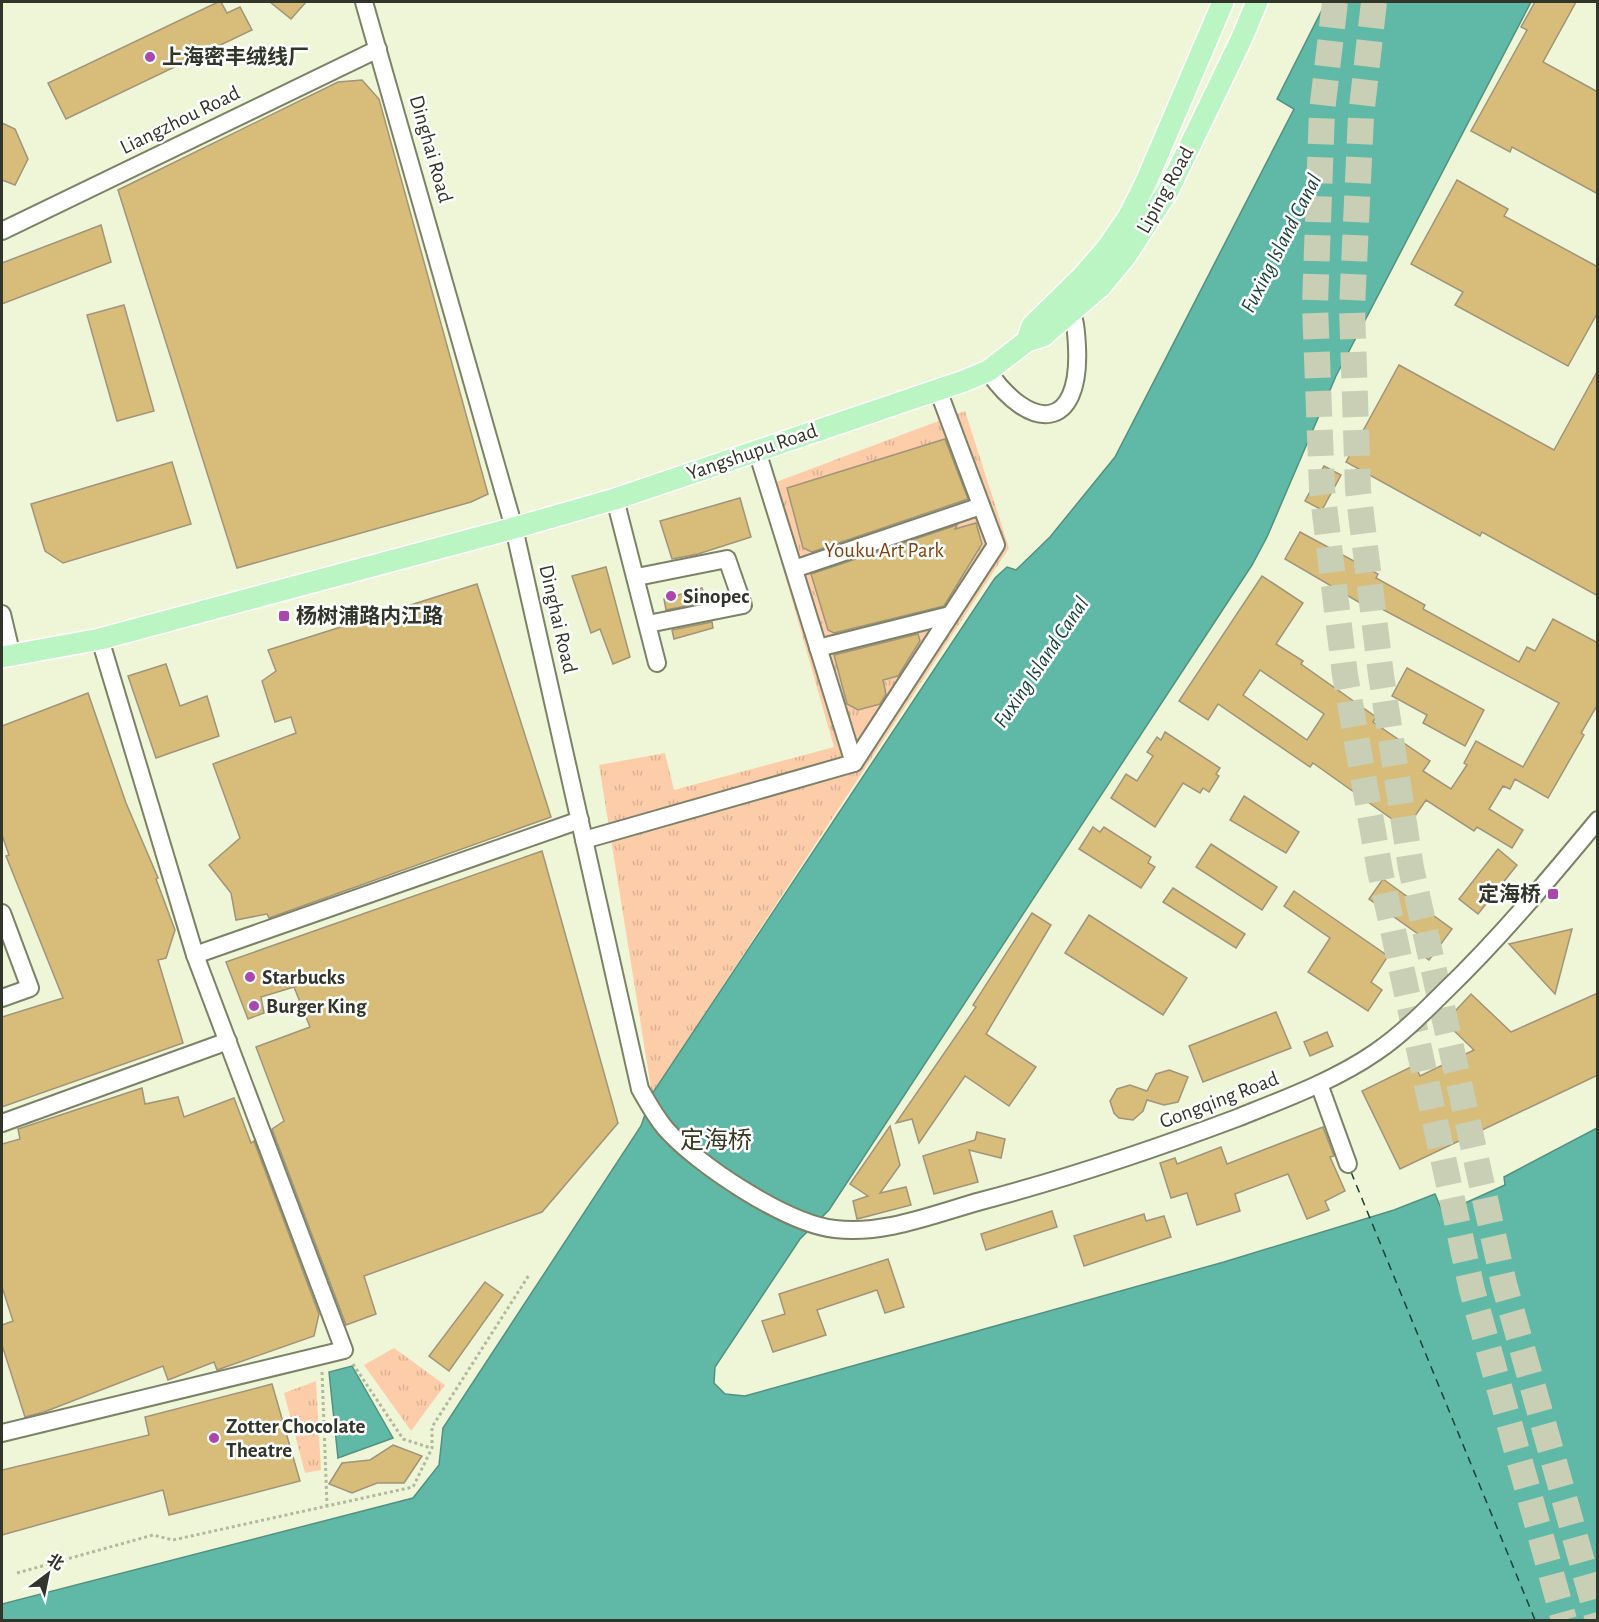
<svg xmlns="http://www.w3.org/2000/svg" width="1599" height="1622" viewBox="0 0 1599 1622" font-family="'Alegreya Sans','Noto Sans SC',sans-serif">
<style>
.grass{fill:url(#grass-tufts)}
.water{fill:#60b9a6;stroke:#529180;stroke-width:1.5}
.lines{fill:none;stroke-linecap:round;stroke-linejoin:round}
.ferry{stroke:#1a423a;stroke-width:1.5;stroke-dasharray:8 6;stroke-linecap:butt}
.building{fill:#d8bc7a;stroke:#a09479;stroke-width:1.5;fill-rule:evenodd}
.highway-tunnel{stroke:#c9cfb4;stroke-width:26;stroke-dasharray:26 13;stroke-linecap:butt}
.minor-casing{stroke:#7c8267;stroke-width:20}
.major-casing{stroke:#fff;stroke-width:24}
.path{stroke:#b2b89f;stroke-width:3;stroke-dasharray:3 3;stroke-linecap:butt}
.minor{stroke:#fff;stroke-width:16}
.major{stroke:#bcf5c4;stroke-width:21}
.poi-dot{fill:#aa46ac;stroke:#fff;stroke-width:2}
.labels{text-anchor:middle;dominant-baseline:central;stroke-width:5;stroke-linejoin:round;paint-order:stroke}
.poi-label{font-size:21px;font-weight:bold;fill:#323529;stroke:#fff;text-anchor:start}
.street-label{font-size:21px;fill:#323529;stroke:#fff}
.park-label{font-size:21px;fill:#7b4413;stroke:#fff}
.water-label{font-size:22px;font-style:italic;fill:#1a423a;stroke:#fff}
.quarter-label{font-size:24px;fill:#353921;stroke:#fff}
</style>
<defs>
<pattern id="grass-tufts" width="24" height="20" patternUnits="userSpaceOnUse" patternTransform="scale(1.5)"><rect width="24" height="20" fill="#fdcdaa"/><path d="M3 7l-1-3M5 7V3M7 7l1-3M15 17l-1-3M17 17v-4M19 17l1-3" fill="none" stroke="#d9b192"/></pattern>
</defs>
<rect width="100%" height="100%" fill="#eff6d7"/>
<g class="grass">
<polygon points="965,411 1009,548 652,1094 599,765 665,753 674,790 834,747 760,488"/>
<polygon points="394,1348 445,1385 411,1431 364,1365"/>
<polygon points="316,1381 321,1470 305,1473 284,1393"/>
</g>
<g class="water">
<polygon points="1326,2 1531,2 1336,376 1267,537 1252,565 829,1210 800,1239 715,1367 714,1383 725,1394 745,1396 1224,1262 1394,1210 1435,1194 1443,1213 1505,1185 1504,1177 1597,1128 1597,1620 2,1620 2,1604 413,1498 439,1465 443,1428 641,1126 652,1094 995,578 1007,567 1016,570 1050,537 1115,457 1294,109 1277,99"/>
<polygon points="352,1366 393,1438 338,1458 329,1372"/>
</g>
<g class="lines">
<polyline class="ferry" points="1351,1172 1535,1620"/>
</g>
<g class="building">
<polygon points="218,2 221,2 227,13 240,7 252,30 66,119 48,83"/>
<polygon points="270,2 306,2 291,19"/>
<polygon points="1535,2 1576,2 1543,62 1598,92 1598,194 1512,147 1510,152 1471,131 1527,30 1521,27"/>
<polygon points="362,80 379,99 488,494 471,502 237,568 118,190 338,82"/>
<polygon points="2,123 15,129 28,159 15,185 2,180"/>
<polygon points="1457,180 1508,209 1504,216 1598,267 1598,312 1568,366 1455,305 1463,292 1411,264"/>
<polygon points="101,225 111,262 2,304 2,263"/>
<polygon points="124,305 154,411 117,421 87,315"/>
<polygon points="1399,365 1554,450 1598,370 1598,596 1482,532 1480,536 1346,462"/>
<polygon points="945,439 968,499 812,552 803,548 787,488"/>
<polygon points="172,462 191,524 63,563 45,551 31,504"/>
<polygon points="1324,466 1341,475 1322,510 1305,501"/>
<polygon points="740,498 751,537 698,554 672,559 660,521"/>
<polygon points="976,523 982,544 944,606 834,633 828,630 811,574 957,525 955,529"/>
<path d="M1300 532 1378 574 1376 578 1425 605 1423 609 1519 662 1527 647 1535 651 1553 619 1598 643V704L1581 733 1584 735 1548 798 1515 779 1510 789 1503 786 1489 809 1523 830 1512 848 1477 827 1474 831 1426 800 1406 829 1313 763 1310 767 1218 704 1208 720 1179 701 1262 576 1303 603 1276 644 1303 661 1301 664 1376 717 1373 722 1430 761 1423 771 1451 789 1467 765 1464 763 1476 741 1523 767 1559 703 1365 600 1362 604 1285 559ZM1260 670 1324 714 1307 740 1243 695Z"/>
<polygon points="606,567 630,657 613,664 600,629 591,633 572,576"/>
<polygon points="477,584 551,817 269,918 267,914 236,920 231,893 209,865 240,838 213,764 296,733 291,717 275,722 262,681 276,671 268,650"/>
<polygon points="702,588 706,602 666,610 664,599"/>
<polygon points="712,622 713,628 674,639 672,630"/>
<polygon points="918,634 920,641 898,676 883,680 886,694 880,704 858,710 847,704 834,655"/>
<polygon points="166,664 180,706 207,696 219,736 156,758 128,676"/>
<polygon points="1407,668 1484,710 1465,746 1423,723 1427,715 1392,696"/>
<polygon points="88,693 126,803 158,878 156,879 175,930 166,958 158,960 183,1043 2,1107 2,1017 63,998 6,856 9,855 2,835 2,726"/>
<polygon points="1165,732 1220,768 1216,774 1219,776 1209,792 1203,788 1200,793 1183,783 1155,827 1111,798 1126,774 1137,781 1153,756 1147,752 1157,737 1161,740"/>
<polygon points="1244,796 1299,832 1286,853 1230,820"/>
<polygon points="1093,827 1100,832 1104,827 1151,857 1148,863 1155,867 1141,888 1079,849"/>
<polygon points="1211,844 1277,887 1262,910 1196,867"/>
<polygon points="1498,849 1517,865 1478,914 1459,899"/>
<polygon points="542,851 618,1123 542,1212 364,1276 376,1314 346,1325 272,1129 284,1121 256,1047 310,1027 294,987 261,997 264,1013 248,1019 226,962"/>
<polygon points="1383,879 1452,929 1429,960 1417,951 1425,939 1369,899"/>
<polygon points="1173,888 1245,934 1236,948 1163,902"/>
<polygon points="1294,891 1388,956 1371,982 1382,990 1368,1011 1308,972 1330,938 1284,906"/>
<polygon points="1032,913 1051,925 986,1034 1036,1067 1009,1106 965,1076 919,1143 912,1119 896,1123 976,1007 973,1005"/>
<polygon points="1089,915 1187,978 1163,1015 1065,953"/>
<polygon points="1572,929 1555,994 1509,944"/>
<polygon points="1598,993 1598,1075 1400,1169 1362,1091 1415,1065 1420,1076 1474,1050 1445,1022 1471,994 1511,1032"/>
<polygon points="1276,1012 1291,1048 1203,1082 1189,1046"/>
<polygon points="1327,1032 1333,1046 1310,1056 1304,1042"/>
<polygon points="1169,1070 1188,1077 1178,1102 1164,1105 1147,1100 1143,1111 1133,1120 1119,1118 1114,1113 1110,1101 1117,1089 1130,1085 1147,1091 1156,1074"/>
<polygon points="142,1088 145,1104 178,1097 184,1117 234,1098 251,1143 254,1141 319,1314 314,1336 217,1370 214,1362 168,1380 163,1366 44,1412 25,1417 2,1345 2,1325 13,1321 2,1287 2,1144 20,1139 18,1129"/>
<polygon points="890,1126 900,1165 880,1193 906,1187 911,1205 857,1219 853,1201 868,1196 850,1184"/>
<polygon points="1323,1127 1334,1156 1330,1157 1345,1191 1325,1201 1329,1210 1307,1219 1288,1174 1235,1194 1240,1211 1197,1225 1187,1193 1171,1198 1160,1163 1175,1158 1177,1164 1221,1147 1227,1164"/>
<polygon points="977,1132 1005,1139 1001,1158 969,1150 978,1182 934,1194 923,1156 975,1140"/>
<polygon points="1052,1211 1057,1227 986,1250 981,1234"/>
<polygon points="1144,1214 1146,1221 1164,1216 1171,1237 1084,1266 1074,1236"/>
<polygon points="888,1259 904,1307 885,1313 877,1290 817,1310 826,1335 773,1352 762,1321 785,1314 779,1294"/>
<polygon points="485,1282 503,1295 449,1371 429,1356"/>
<polygon points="272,1384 300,1481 169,1515 163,1490 2,1535 2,1470 149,1435 145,1417"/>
<polygon points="393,1445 422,1456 404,1483 377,1483 352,1493 329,1484 342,1463 370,1460"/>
</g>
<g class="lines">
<g class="highway-tunnel">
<polyline points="1335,2 1322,111 1315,305 1322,489 1345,675 1380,871 1472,1290 1564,1620"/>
<polyline points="1374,2 1361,116 1352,308 1358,490 1381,675 1411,868 1504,1284 1598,1619"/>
</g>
<g class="minor-casing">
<g id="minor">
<path d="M364 2 514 528 640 1089C648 1103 655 1116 665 1128 696 1164 787 1224 835 1229 884 1235 934 1214 981 1201 1068 1178 1152 1150 1237 1118 1284 1099 1334 1081 1376 1052 1401 1035 1424 1012 1445 991 1500 938 1549 879 1598 820"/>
<polyline points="2,231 378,49"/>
<path d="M988 371C1030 432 1081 432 1077 347 1076 330 1076 315 1065 303"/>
<polyline points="757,451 854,763"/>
<polyline points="615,499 657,663"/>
<polyline points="794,569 981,506"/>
<polyline points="637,577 727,559 743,605 648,624"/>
<polyline points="2,614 12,656"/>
<polyline points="818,648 950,615"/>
<polyline points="584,840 854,763 996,545 938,390"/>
<polyline points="2,913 30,988 2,998"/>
<polyline points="195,955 580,820"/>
<polyline points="1319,1084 1348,1164"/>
<polyline points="2,1123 228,1041"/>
<polyline points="2,1433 344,1350 195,955 100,639"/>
</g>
</g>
<g class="major-casing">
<g id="major">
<polyline points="1027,341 1032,326 1082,277 1108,247 1129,216 1146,182 1223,2"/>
<polyline points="2,657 100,639 514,528 615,499 964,381 988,371 1027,341 1043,336 1101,286 1125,257 1168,191 1241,40 1257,2"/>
</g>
</g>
<g class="path">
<polyline points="353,1364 403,1439 431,1448"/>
<polyline points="322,1372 327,1505"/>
<polyline points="17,1573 153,1535 173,1540 413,1487 432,1448 432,1427 529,1275"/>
</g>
<use href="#minor" class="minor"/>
<use href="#major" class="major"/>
</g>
<g class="poi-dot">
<circle cx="150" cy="57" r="6"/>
<circle cx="671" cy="596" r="6"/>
<rect x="278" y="610" width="12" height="12" rx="3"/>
<rect x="1547" y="888" width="12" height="12" rx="3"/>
<circle cx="250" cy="977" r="6"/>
<circle cx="254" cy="1006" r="6"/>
<circle cx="214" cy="1438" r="6"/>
</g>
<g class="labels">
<g class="poi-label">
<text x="162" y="57">上海密丰绒线厂</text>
<text x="683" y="596">Sinopec</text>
<text x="296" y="616">杨树浦路内江路</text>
<text x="1541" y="894" text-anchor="end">定海桥</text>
<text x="262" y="977">Starbucks</text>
<text x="266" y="1006">Burger King</text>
<text x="226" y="1426">Zotter Chocolate<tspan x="226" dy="24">Theatre</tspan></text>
</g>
<g class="street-label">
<text transform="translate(180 120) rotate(-26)">Liangzhou Road</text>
<text transform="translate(431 149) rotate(74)">Dinghai Road</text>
<text transform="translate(1165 190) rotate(-61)">Liping Road</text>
<text transform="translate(752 452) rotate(-19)">Yangshupu Road</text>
<text transform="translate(558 619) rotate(77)">Dinghai Road</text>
<text transform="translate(1219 1100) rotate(-21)">Gongqing Road</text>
</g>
<g class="park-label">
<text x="884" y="550">Youku Art Park</text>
</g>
<g class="water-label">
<text transform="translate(1281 243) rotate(-63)">Fuxing Island Canal</text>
<text transform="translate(1041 662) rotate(-56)">Fuxing Island Canal</text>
</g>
<g class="quarter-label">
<text x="716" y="1141">定海桥</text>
</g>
</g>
<rect width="1599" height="1622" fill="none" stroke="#323529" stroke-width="6"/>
<g transform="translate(48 1574) rotate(32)" stroke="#ffffff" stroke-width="4.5" paint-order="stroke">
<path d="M0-4.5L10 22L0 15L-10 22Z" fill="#323529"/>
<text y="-9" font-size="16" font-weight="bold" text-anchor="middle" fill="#323529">北</text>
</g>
</svg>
